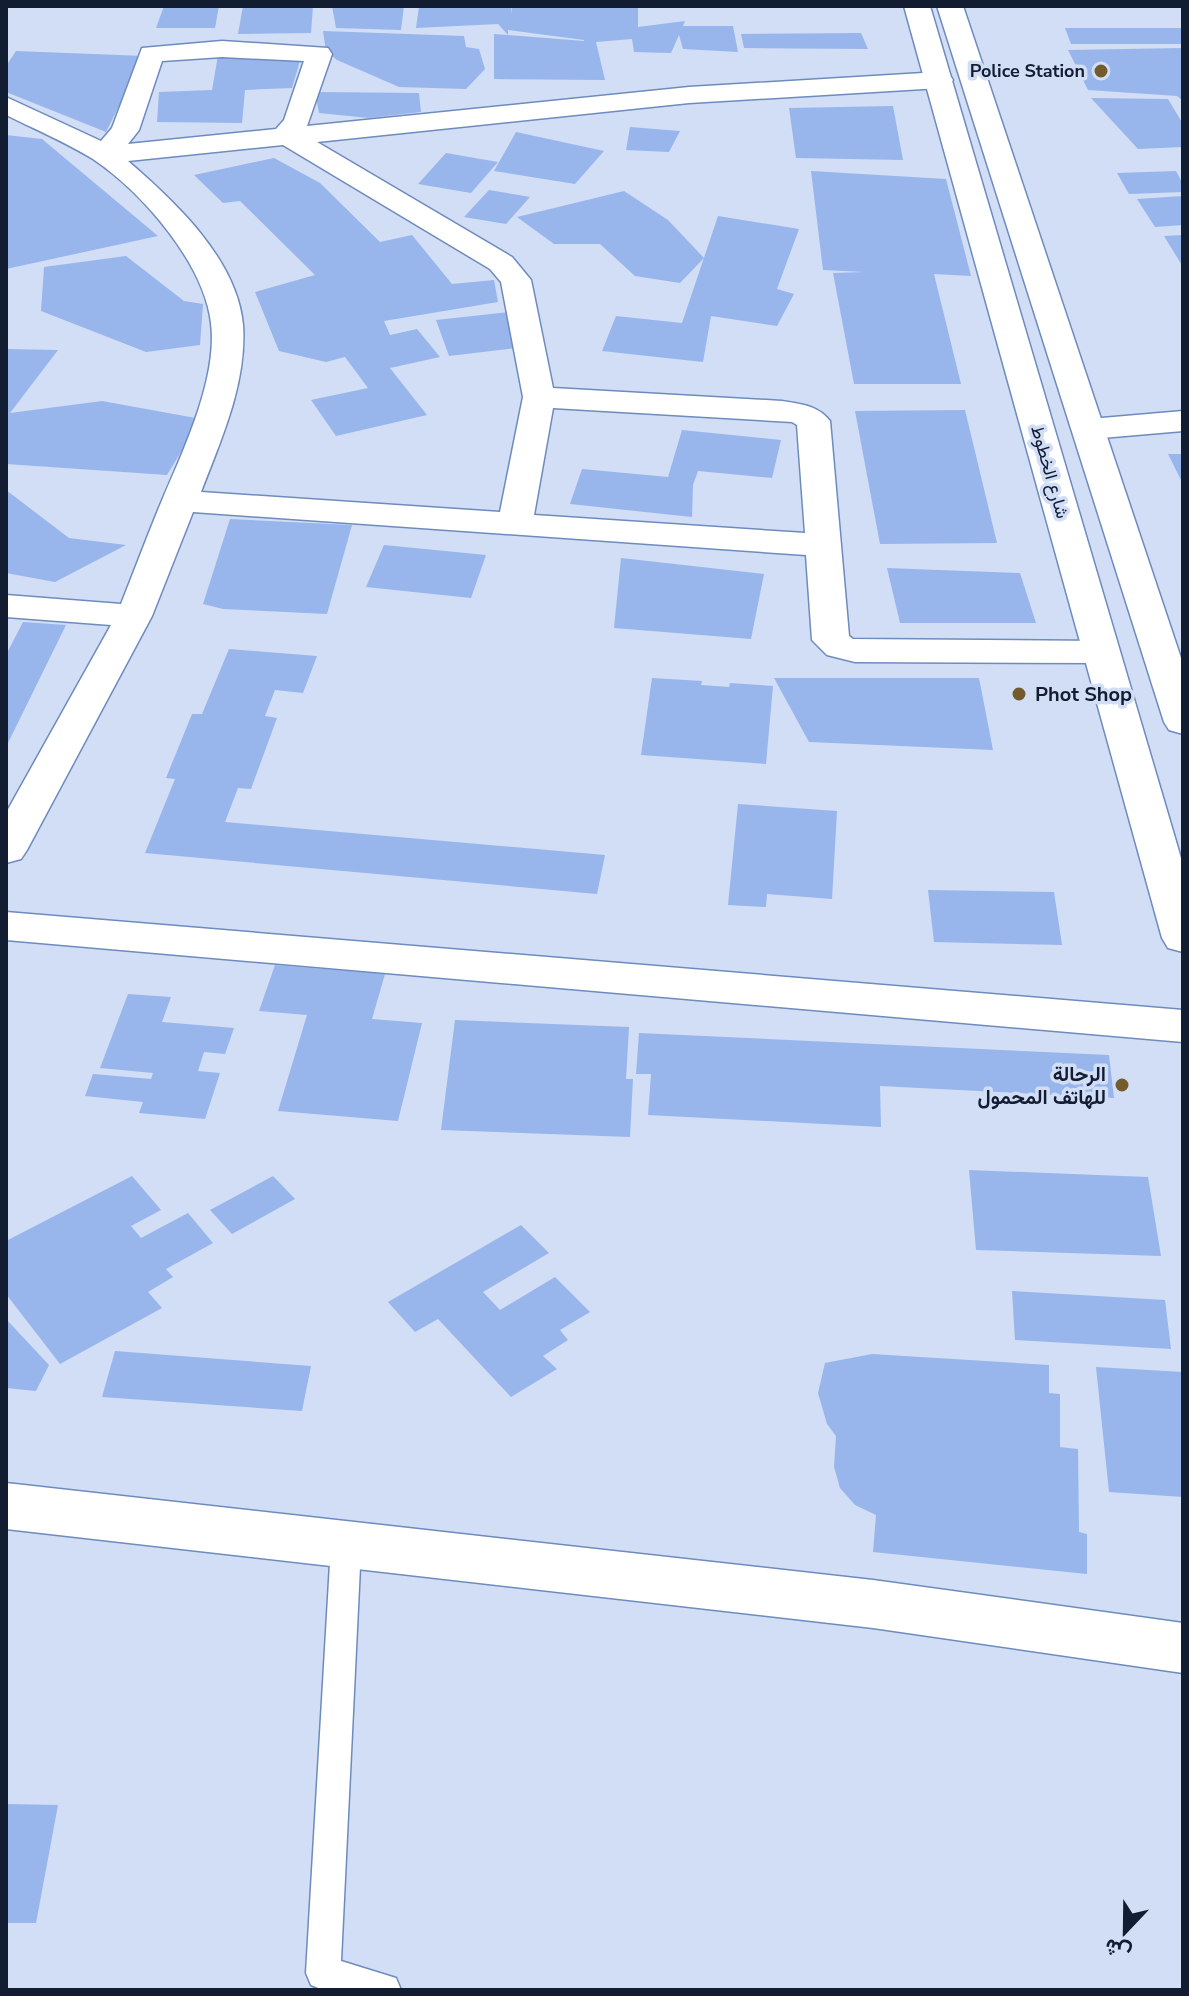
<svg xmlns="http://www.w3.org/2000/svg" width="1189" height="1996" viewBox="0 0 1189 1996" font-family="'Nunito Sans',Vazirmatn,sans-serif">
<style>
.building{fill:#98b6ec}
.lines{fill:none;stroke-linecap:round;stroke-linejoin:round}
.service-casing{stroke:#6e8bbe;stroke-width:3}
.minor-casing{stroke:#6e8bbe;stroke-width:3}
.tertiary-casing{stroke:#6e8bbe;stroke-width:3}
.service{fill:#fff;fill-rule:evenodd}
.minor{fill:#fff;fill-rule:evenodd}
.tertiary{fill:#fff;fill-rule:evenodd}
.poi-dot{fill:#745b2c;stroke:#d1def5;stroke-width:3}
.labels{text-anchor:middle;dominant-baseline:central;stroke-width:7;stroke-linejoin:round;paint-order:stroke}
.far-poi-label{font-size:18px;font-weight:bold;fill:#121d32;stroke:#d1def5;text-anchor:end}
.far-street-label{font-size:18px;fill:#121d32;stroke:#d1def5}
.poi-label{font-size:20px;font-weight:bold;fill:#121d32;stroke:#d1def5;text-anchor:start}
</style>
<rect width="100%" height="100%" fill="#d1def5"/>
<g class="building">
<polygon points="164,6 219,6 215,28 156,28"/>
<polygon points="243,6 313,6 311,33 238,34"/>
<polygon points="332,6 404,6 401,30 336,28"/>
<polygon points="419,6 511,6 511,14 512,6 638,6 638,27 685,21 683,26 733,26 738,52 683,49 679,35 671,53 634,52 632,39 596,42 605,80 494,79 494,34 508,35 584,41 584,40 508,30 508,35 498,24 416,28"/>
<polygon points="1065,28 1183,28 1183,44 1071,44"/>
<polygon points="323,31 464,36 466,47 479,49 485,69 466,89 399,87 337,60 326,51"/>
<polygon points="861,33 868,49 744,48 741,34"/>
<polygon points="1183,48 1183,101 1177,96 1088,90 1068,50"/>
<polygon points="16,51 144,56 106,132 6,92 6,66"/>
<polygon points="218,55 300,61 292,88 245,90 242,123 157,122 159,92 212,90"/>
<polygon points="315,92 419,93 421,112 369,118 319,113"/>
<polygon points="1091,98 1168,99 1183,124 1183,147 1138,149"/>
<polygon points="893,106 903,160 796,158 789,108"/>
<polygon points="630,127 680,131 669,152 626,150"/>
<polygon points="516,132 604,151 575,184 494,171"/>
<polygon points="6,135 42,139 158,236 6,269"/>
<polygon points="446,153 498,162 471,193 418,184"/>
<polygon points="274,158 320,183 380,242 412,235 452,284 494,280 498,302 384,321 390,335 417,329 440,357 390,368 427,415 336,436 311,400 368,388 345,357 326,362 279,351 255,292 315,275 240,201 223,203 194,175"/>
<polygon points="811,171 946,179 971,276 934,274 961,384 854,384 833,273 864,272 823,270"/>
<polygon points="1176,171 1183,184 1183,192 1129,194 1117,173"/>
<polygon points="489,190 530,197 506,224 464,217"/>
<polygon points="624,191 668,220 704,258 680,283 635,276 600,244 554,244 517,217"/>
<polygon points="1183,196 1183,225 1155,227 1137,199"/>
<polygon points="718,216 799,229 777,289 794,294 777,326 711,316 703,362 602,351 616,316 682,323"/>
<polygon points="1183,235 1183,267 1164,236"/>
<polygon points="126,256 184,301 203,304 200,345 146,352 41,311 44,267"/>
<polygon points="509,312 524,347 449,356 436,320"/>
<polygon points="6,349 58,350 10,413 102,401 201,419 167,475 6,464"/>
<polygon points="965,410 997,543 880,544 855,411"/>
<polygon points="682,430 781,440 772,478 698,471 693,485 692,517 570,504 582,469 668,477"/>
<polygon points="1168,454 1183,454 1183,484"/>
<polygon points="6,490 69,538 126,545 55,582 6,573"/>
<polygon points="230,519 352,525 327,614 223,609 203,604"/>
<polygon points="384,545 486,555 471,598 366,587"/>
<polygon points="621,558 764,574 751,639 614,628"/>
<polygon points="887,568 1020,573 1036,623 900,623"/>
<polygon points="23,622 66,625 6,747 6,655"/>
<polygon points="229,649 317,656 303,693 275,690 265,716 277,718 251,789 238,788 225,822 605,855 597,894 145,853 175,779 166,778 192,714 202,714"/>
<polygon points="652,678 702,681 701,685 729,687 730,683 773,686 766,764 641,755"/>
<polygon points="774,678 979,678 993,750 809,742"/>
<polygon points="738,804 837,811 832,899 767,894 766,907 728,905"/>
<polygon points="928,890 1054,892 1062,945 934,942"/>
<polygon points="275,965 385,974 372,1019 422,1023 398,1121 278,1111 307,1015 259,1011"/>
<polygon points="128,994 171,997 162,1022 234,1028 225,1054 204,1052 198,1071 220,1073 205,1119 139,1113 143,1102 85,1096 93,1074 151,1079 153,1073 100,1068"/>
<polygon points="455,1020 629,1027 626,1079 633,1079 630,1137 441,1130"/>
<polygon points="639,1033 1109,1055 1114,1098 880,1086 881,1127 648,1115 651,1074 636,1074"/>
<polygon points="969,1170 1148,1177 1161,1256 976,1250"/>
<polygon points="132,1176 161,1210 131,1226 141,1238 188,1213 213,1243 166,1269 173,1277 148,1292 162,1308 60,1364 6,1294 6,1241"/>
<polygon points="273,1176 295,1199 232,1234 210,1210"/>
<polygon points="521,1225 549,1253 483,1292 500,1310 555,1277 590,1312 560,1330 568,1340 543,1356 557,1369 511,1397 438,1319 415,1332 388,1302"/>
<polygon points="1012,1291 1165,1300 1171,1349 1015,1340"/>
<polygon points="6,1319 49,1365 36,1391 6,1388"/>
<polygon points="115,1351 311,1366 302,1411 102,1397"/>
<polygon points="872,1354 1049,1365 1049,1393 1060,1394 1060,1447 1078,1449 1079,1532 1087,1534 1087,1574 873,1552 876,1515 855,1505 840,1488 834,1467 836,1436 827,1424 818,1393 825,1363"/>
<polygon points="1096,1367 1183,1372 1183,1497 1109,1492"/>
<polygon points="6,1804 58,1805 36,1923 6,1923"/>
</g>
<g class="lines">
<g class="service-casing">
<polygon id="service" points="346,1533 356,1537 361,1546 341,1961 396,1978 401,1990 323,1990 311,1985 306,1973 331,1546 336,1537"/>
</g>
<g class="minor-casing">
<g id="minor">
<path d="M222 41 328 48 332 54 307 126 689 87 940 72 949 74 953 80 949 86 940 88 689 103 317 142 512 257 531 280 553 388 782 401C800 404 818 405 830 421L849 636 853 639 1101 641 1114 644 1120 652 1114 660 1101 663 855 662 827 655 812 640 806 555 193 512 152 616 27 850 21 859 6 863V813L111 625 6 617V595L121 604C135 569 149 531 163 498 184 449 218 377 211 323 204 263 142 192 93 159 65 142 35 129 6 115V97L101 141 112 128 142 48ZM222 57 304 61 284 120 276 129 128 144 139 130 162 61ZM283 145 490 269 501 282 523 397 500 512 201 492C221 440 247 383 243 325 237 259 175 202 128 161ZM553 408 792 422 797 425 805 533 534 515Z"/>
<polygon points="1183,411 1183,431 1090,439 1078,436 1073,429 1078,422 1090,419"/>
<polygon points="6,912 1183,1010 1183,1042 6,940"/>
<polygon points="6,1483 873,1580 1183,1623 1183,1673 873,1628 6,1529"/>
</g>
</g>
<g class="tertiary-casing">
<g id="tertiary">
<polygon points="904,6 930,6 1183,865 1183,952 1168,948 1162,938"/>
<polygon points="937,6 963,6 1183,664 1183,734 1169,730 1164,722"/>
</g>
</g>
<use href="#service" class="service"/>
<use href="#minor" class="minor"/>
<use href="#tertiary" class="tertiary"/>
</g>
<g class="poi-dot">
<circle cx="1101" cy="71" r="8"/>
<circle cx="1019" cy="694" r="8"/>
<circle cx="1122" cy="1085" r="8"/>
</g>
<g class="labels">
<g class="far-poi-label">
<text x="1085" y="71">Police Station</text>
</g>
<g class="far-street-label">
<text transform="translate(1050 472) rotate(74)">شارع الخطوط</text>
</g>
<g class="poi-label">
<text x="1035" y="694">Phot Shop</text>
<text x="1106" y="1074" text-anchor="end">الرحالة<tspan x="1106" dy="23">للهاتف المحمول</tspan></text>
</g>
</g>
<rect width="1189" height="1996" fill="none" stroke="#121d32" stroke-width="16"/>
<g transform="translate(1125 1932) rotate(202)" stroke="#d1def5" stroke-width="6" paint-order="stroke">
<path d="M0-6L14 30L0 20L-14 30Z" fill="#121d32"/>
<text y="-12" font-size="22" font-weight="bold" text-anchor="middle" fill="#121d32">ش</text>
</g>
</svg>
